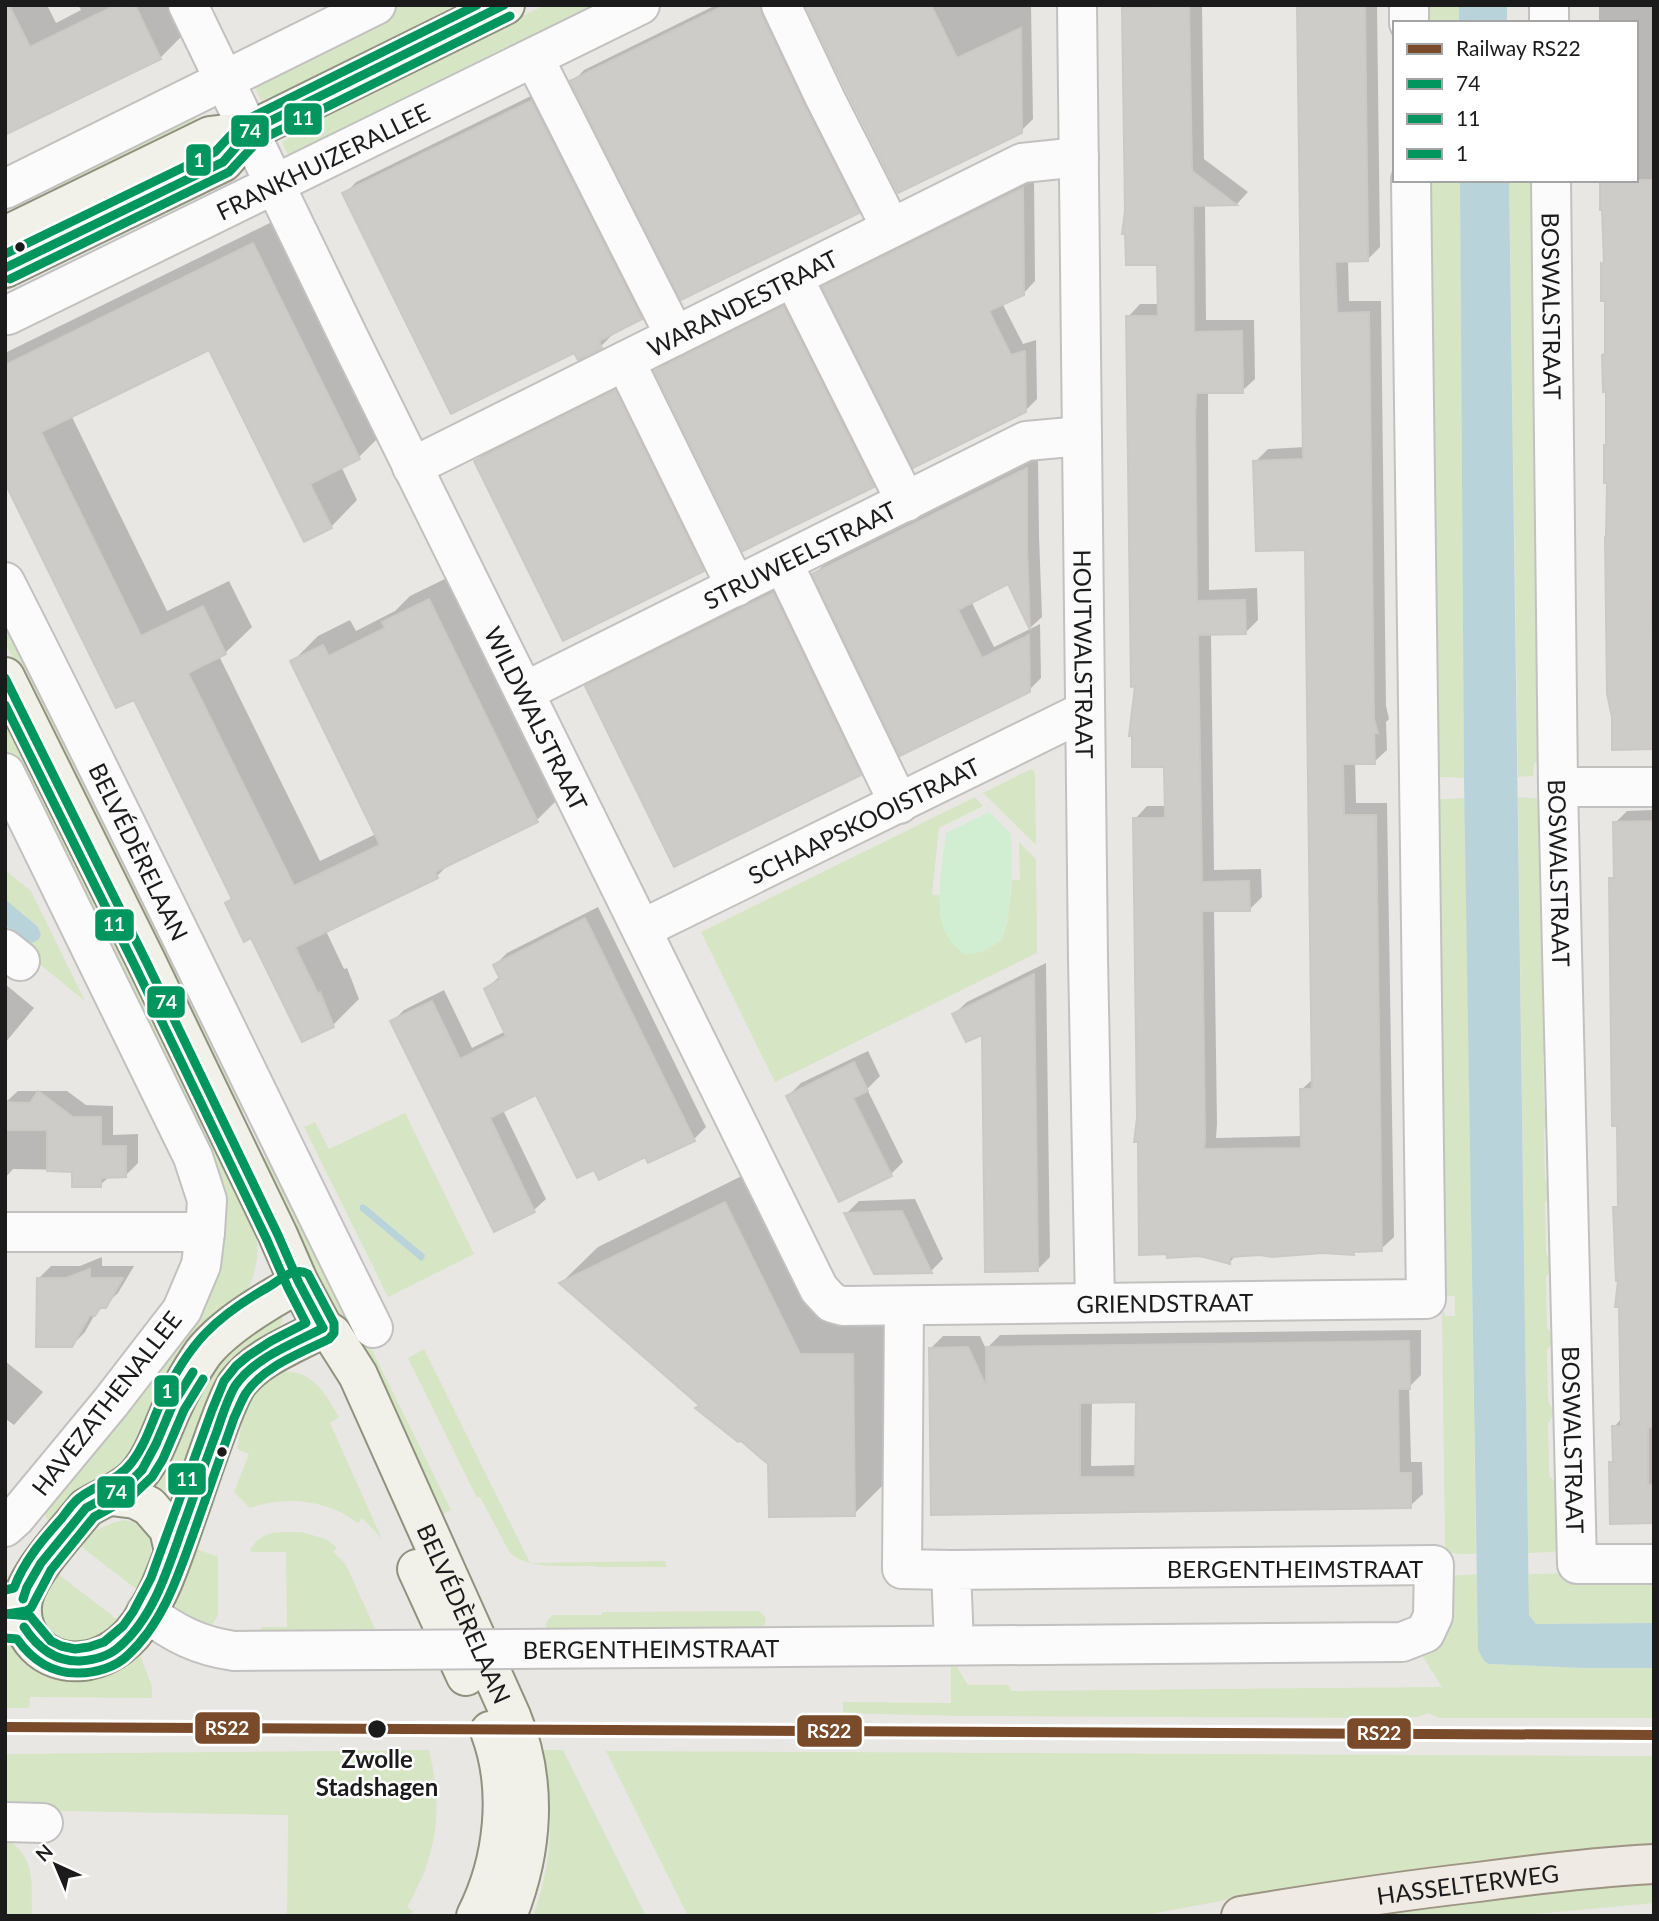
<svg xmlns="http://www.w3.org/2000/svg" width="1659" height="1921" viewBox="0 0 1659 1921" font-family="Lato,sans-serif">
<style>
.grass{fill:#d6e5c4;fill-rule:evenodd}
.park{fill:#d2eed2}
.water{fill:#b9d3db}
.shadow{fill:#0003;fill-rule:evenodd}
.building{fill:#ceccc9;stroke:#ccc9c5;stroke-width:2;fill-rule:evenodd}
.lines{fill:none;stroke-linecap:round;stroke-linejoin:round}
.street-casing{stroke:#c2c1c0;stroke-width:42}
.secondary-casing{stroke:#90917e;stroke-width:42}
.primary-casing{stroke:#9d9483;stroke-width:42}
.street{stroke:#fcfbfb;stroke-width:38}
.secondary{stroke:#f1f1e9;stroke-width:38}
.primary{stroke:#efeae3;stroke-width:38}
.street-bridge-casing{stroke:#c2c1c0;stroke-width:42;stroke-linecap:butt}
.street-bridge{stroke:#fcfbfb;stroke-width:38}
.bus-1-casing{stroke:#fff;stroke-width:14}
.bus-2-casing{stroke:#fff;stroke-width:14}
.bus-3-casing{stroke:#fff;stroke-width:14}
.bus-1{stroke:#00965e;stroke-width:9}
.bus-2{stroke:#00965e;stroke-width:9}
.bus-3{stroke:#00965e;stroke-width:9}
.rail-1-casing{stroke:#fff;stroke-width:16}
.rail-1{stroke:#7a4b2a;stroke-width:10}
.bus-dot{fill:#1b1b1b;stroke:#fff;stroke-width:2.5}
.labels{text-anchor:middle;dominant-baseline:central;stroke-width:5;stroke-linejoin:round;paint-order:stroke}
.street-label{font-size:24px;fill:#1b1b1b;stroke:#fff}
.stop-label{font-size:24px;font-weight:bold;fill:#1b1b1b;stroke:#fff}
.line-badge{stroke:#fff;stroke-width:2.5}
.badge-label{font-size:19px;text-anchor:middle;font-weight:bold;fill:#fff}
</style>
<rect width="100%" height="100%" fill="#e9e7e4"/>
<g class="grass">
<polygon points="396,5 470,5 343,66 261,101 250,77"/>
<polygon points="545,5 619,5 293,165 282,142 375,89"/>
<rect x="1424" y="5" width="35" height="18"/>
<polygon points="190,107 202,130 57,201 49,184"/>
<polygon points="1426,180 1460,180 1464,778 1439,777 1437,776"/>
<polygon points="1509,180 1531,180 1533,298 1539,314 1533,320 1534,372 1549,762 1534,763 1533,776 1518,777"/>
<polygon points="5,605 252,1107 237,1114 5,642"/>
<path d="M5 717 249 1214C260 1241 260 1257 250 1285L141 1449 56 1527 47 1519 43 1509 180 1331 200 1149 5 752Z"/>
<polygon points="1031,769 1035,773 1036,845 983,793"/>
<polygon points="975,797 983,806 939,828 932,894 940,896 940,917 982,952 1002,940 1008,919 1012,880 1020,880 1019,842 1036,859 1037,953 775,1082 701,932"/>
<polygon points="1518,797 1540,799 1542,960 1548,967 1548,975 1542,982 1543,1033 1549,1040 1549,1047 1543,1055 1544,1106 1550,1114 1550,1121 1544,1130 1545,1180 1551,1187 1551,1196 1545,1203 1546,1254 1552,1261 1553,1267 1546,1277 1547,1328 1553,1335 1553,1342 1547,1350 1548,1401 1555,1412 1548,1424 1549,1472 1550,1477 1558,1484 1559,1549 1553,1552 1528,1553"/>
<polygon points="1465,798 1476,1554 1458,1554 1448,1552 1445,1547 1442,1312 1444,1312 1445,1316 1455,1316 1455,1296 1442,1296 1435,803 1442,799"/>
<polygon points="5,870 31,891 85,1001 5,936 5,925 27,942 35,942 41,935 38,927 5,899"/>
<path d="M405 1113 474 1254 388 1297 304 1127 315 1122 329 1149ZM365 1205 425 1255 423 1260H421L360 1210Z"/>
<polygon points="275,1153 451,1510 443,1514 390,1395 385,1397 352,1346 260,1160"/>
<polygon points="280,1315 283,1319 279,1328 270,1337 174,1501 165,1491 151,1482 204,1366"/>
<path d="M424 1349 530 1563 665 1561 667 1567H596L595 1566C569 1565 531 1571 510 1553L480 1497 477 1498 408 1358Z"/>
<path d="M282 1371C315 1372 324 1392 339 1417L330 1423 382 1539 362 1518 358 1523C328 1500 285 1495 250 1508L234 1492 249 1454 237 1449 246 1402 274 1372Z"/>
<path d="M125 1520C164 1526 151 1567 139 1591L79 1545V1540C94 1531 108 1523 125 1520Z"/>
<path d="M301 1532 326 1539 337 1547 333 1552 346 1565 377 1633 261 1634V1627H287L286 1552H252L250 1550C263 1528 279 1533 301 1532Z"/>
<polygon points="197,1549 218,1557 218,1615 211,1627 180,1615 172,1596"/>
<path d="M54 1571 122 1623V1626C111 1631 98 1639 86 1642 65 1646 40 1627 38 1606 38 1596 49 1580 54 1571Z"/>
<polygon points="1588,1573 1654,1583 1654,1623 1536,1624 1529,1616 1529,1574"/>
<polygon points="1477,1574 1478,1650 1484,1661 1489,1664 1585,1668 1654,1668 1654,1718 1439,1718 1429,1713 1417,1717 1396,1718 960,1716 843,1713 843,1702 951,1703 951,1667 957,1667 968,1685 1008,1685 1012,1691 1442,1687 1419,1651 1449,1576"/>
<path d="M757 1611C767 1614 769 1623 760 1630L547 1632C545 1624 546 1619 554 1615H602V1612Z"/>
<polygon points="5,1642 15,1647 139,1653 152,1686 152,1698 30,1697 29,1708 5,1708"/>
<path d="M429 1750C443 1808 438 1855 407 1907L413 1911 409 1916H287L288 1815 5 1810V1754Z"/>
<path d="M543 1750H563L646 1916H533C553 1863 555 1806 543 1750Z"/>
<polygon points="606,1751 1654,1756 1654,1847 1480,1863 1302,1886 1140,1916 688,1916"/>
<path d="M5 1838C37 1857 31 1884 32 1916H5Z"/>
<polygon points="1654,1882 1654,1903 1512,1916 1352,1916 1485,1898"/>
</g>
<path class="park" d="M989 812 1011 834C1012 870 1013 905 1002 940L982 952 965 955C960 950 953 945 949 939 931 913 943 862 946 833Z"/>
<g class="water">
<rect x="1459" y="5" width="48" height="18"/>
<polygon points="1460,180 1509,180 1529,1615 1536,1624 1654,1623 1654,1668 1585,1668 1489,1664 1484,1661 1478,1650 1464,778"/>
<path d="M5 899 38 927 41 935C32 953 16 933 5 925Z"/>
<polygon points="362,1204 365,1205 425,1255 424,1259 421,1261 360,1210 360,1206"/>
</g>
<g class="shadow">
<polygon points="5,5 47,5 56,23 81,10 78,5 173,5 186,32 160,58 5,133"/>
<polygon points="716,5 774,5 870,199 858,211 573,82 584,70"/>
<polygon points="807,5 1031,5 1033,119 1021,131"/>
<polygon points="1124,5 1202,5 1204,159 1248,192 1237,204 1205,204 1206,320 1254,320 1255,379 1242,391 1208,392 1209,590 1257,588 1258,620 1245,633 1211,633 1214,870 1261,869 1262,897 1249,910 1214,910 1217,1124 1216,1138 1302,1136 1301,1090 1314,1078 1306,548 1255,462 1268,449 1305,447 1299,5 1377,5 1380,247 1367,260 1348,260 1349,301 1381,301 1386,706 1389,719 1386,722 1387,750 1374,762 1355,762 1356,803 1387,803 1394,1237 1381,1249 1356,1250 1353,1253 1237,1254 1230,1262 1139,1118 1135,819 1147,806 1167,806 1166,765 1128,317 1140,304 1160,304 1159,263 1127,211"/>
<polygon points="1599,5 1654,5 1654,748 1609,481 1606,299 1603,264 1606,261 1636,180 1636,23 1599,23"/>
<polygon points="543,90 653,306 641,318 612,332 613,334 601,346 345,194 356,182"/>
<polygon points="1034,178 1035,281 1023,294 1002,303 1023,344 1036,340 1037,399 1025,411 825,287 836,275"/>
<polygon points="280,218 385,431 359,457 341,466 357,500 331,527 210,347 71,415 167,611 229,581 252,627 225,653 219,656 320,861 376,834 292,662 318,636 350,620 356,631 395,611 410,596 455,574 563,794 537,820 452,861 437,876 326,931 344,969 347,968 359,999 333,1025 252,936 227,903 233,897 135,697 5,480 5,353"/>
<polygon points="795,296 885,474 873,486 656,371 668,359"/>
<polygon points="627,380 714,557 703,569 476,461 488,449"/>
<polygon points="1038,458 1039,536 1042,617 1031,627 1009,582 971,601 994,647 1040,624 1041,678 1029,690 814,574 827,562"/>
<polygon points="786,582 872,762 860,774 587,686 599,674"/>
<polygon points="1654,810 1654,1522 1611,1462 1614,1459 1614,1427 1622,1418 1620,1279 1615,1208 1620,1203 1611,879 1616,874 1615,823 1627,811"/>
<polygon points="598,907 706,1127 694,1139 646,1154 537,1092 503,1110 546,1199 534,1210 495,1230 392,1022 404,1010 444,990 472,1048 506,1031 486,989 500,976 495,965 507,953"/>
<polygon points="1046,963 1050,1257 1037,1270 983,1032 954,1014 967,1002"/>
<polygon points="5,984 34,1008 5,1043"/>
<polygon points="868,1051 880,1076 867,1089 903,1162 891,1174 788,1096 801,1083"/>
<polygon points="18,1091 67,1091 86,1105 113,1106 113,1135 138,1134 138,1163 125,1176 110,1176 100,1185 74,1170 13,1169 5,1178 5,1103"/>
<polygon points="762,1166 837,1318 889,1317 891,1477 854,1514 770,1463 698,1408 701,1404 561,1283 598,1247"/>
<polygon points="915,1199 943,1259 931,1271 846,1214 859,1201"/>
<polygon points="102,1257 102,1266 134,1266 118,1293 95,1314 85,1332 72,1345 38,1279 51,1266 80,1266"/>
<path d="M1421 1330V1375L1409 1387 1411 1462H1422L1423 1494 1410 1506 933 1513 931 1348 943 1336H980L986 1349 1000 1335ZM1138 1400 1137 1465 1091 1466 1092 1401Z"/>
<polygon points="5,1361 43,1392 14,1425 7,1420 5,1421"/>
</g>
<g class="building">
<polygon points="5,5 9,5 30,47 116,5 135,5 161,59 5,135"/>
<polygon points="725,5 759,5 761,14 805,107 859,213 681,300 570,81"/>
<polygon points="805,5 931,5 957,58 1021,28 1022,133 898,193 845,88"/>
<polygon points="1155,5 1189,5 1192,171 1237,205 1193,206 1194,332 1242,331 1243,393 1196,393 1195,419 1197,601 1245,600 1246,634 1198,635 1202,882 1249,881 1250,911 1202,911 1205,1138 1204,1149 1301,1148 1300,1089 1312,1089 1305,550 1256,551 1253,461 1303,459 1297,5 1365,5 1368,261 1335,262 1337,313 1369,312 1374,719 1378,733 1374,733 1375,764 1343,764 1344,815 1376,815 1382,1251 1353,1252 1354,1255 1322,1253 1272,1257 1260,1255 1230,1257 1230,1264 1200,1256 1167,1258 1167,1254 1139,1255 1138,1142 1134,1142 1137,1118 1133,818 1165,818 1164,767 1132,767 1132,736 1129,736 1135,686 1131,687 1126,316 1158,316 1157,265 1126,265 1125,234 1122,234 1125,211 1122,8 1155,7"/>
<polygon points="531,101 642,319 599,341 602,348 578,360 574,353 451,414 342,193"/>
<polygon points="1600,180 1654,180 1654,600 1652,600 1654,749 1612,750 1612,717 1607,694 1605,537 1606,536 1607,483 1604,483 1604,445 1606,445 1606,392 1603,392 1602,355 1605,354 1605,301 1601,301 1601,263 1604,264 1602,210 1600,210"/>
<polygon points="1023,188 1024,295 989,311 1011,355 1025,351 1026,412 913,468 822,287"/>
<polygon points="253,243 360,459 310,484 332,528 304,542 209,350 41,432 141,636 203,606 226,654 188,673 294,886 380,845 290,661 323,645 329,656 385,628 382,622 429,599 538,822 435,872 438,878 295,947 318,994 320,992 334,1027 302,1042 251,938 244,942 225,903 232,899 134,700 116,708 5,483 5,365"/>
<polygon points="783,306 874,487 743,551 654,371"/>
<polygon points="615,390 704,571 563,641 474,461"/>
<polygon points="1027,468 1027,549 1030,630 1008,584 958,610 982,658 1029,635 1030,692 900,756 812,574"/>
<polygon points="773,593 861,775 674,867 585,686"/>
<polygon points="1654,821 1654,1427 1648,1428 1648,1485 1654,1485 1654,1523 1610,1524 1609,1462 1613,1462 1612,1426 1621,1426 1619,1307 1615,1307 1618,1281 1616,1281 1613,1207 1618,1207 1617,1126 1612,1126 1609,878 1614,878 1613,822"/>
<polygon points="585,918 695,1141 648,1163 645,1157 599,1180 594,1170 577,1178 536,1095 490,1118 535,1212 494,1232 390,1021 432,1001 460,1059 506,1036 484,989 500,979 493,965"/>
<polygon points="1034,974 1038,1271 985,1272 982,1035 966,1042 952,1014"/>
<polygon points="854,1062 868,1091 853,1098 892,1176 839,1202 786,1096"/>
<polygon points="38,1091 73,1117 101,1117 101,1146 126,1146 126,1177 101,1178 101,1187 72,1187 72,1172 47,1171 47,1130 5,1130 5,1102 30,1103"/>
<polygon points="725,1202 800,1354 853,1354 855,1516 769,1517 768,1464 741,1441 738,1442 695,1408 700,1406 559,1283"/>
<polygon points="902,1211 932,1273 874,1274 844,1213"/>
<polygon points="90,1269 90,1278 123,1278 106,1308 100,1308 95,1316 90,1315 72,1347 36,1347 37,1278 66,1278"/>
<path d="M1409 1341 1410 1389H1398L1399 1473H1411V1508L931 1515 929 1348 968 1347 986 1386V1347ZM1136 1402 1135 1477H1080V1403Z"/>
</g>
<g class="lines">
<g class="street-casing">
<g id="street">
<path id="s1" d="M188 5 348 336 819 1289 832 1303 843 1306 1426 1299 1411 180"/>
<polyline points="781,5 825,98 891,228"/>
<path id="s2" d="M1077 5 1088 959 1095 1303"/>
<polyline points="1409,5 1409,23"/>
<polyline points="1549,5 1549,23"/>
<polyline points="534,58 675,336"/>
<path id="s3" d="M1551 180 1558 787 1577 1564H1654"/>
<polyline points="5,189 376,5"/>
<polyline points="793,277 906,502"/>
<path id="s4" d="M5 313 8 315 640 5"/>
<polyline points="625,361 736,587"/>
<path id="s5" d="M412 467 1022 163 1079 157"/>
<polyline points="783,563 899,804"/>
<path id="s6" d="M5 582C131 829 250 1080 373 1328"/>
<path id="s7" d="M524 692 1026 441 1082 436"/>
<polyline points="5,773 193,1157 207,1200 205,1232 201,1265 182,1310 111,1402 15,1518 5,1527"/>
<polyline points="1558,787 1654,787"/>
<path id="s8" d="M642 929 1085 711"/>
<polyline points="5,949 20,961"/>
<polyline points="5,1232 205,1232"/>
<polyline points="904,1306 902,1569 951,1570"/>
<path d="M146 1612C175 1634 199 1646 234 1651L385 1650"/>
<polyline points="786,1647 1402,1642 1425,1633 1433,1616 1434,1565 951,1570 954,1644"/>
<polyline points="5,1822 43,1823"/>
</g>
</g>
<g class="secondary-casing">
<g id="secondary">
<polyline points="5,236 210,136 250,131 505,5"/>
<polyline points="5,268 223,162 250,131"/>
<path id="s9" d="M5 677 146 961 278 1235 299 1283 323 1328 332 1334 358 1375 511 1716C538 1782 533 1851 507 1916"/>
<path d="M299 1283C268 1300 225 1325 203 1353 192 1369 179 1392 171 1410 161 1432 153 1459 136 1477 122 1492 103 1497 86 1508 68 1531 29 1571 23 1599 16 1635 45 1665 82 1661 102 1659 119 1648 132 1634 158 1603 171 1561 184 1524 197 1487 209 1450 223 1414 227 1404 231 1393 237 1384 257 1357 294 1344 323 1328"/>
<polyline points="111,1496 135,1499 149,1506 169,1529 174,1551"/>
<polyline points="417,1569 466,1676"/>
<path d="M476 1916C504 1861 512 1789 490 1731"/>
</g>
</g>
<g class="primary-casing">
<g id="primary">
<path id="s10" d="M1241 1916C1320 1903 1399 1891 1478 1882 1537 1874 1595 1867 1654 1864"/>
</g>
</g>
<use href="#street" class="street"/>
<use href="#secondary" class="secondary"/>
<use href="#primary" class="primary"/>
<g class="street-bridge-casing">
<g id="street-bridge">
<path id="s11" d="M385 1650 786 1647"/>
</g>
</g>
<use href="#street-bridge" class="street-bridge"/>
<g class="bus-1-casing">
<g id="bus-1">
<polyline points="5,268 223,162 250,131 504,5"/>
<polyline points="5,678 146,961 278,1235 299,1283 323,1328"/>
<polyline points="23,1599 27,1587 41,1563 86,1508 125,1487 142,1470 156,1444 173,1404 193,1372"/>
<path d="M24 1627C37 1647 54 1662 80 1661 93 1660 109 1656 119 1647 154 1617 168 1568 183 1526 195 1494 205 1462 217 1431 222 1416 227 1400 235 1386 255 1357 293 1344 323 1328"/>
</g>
</g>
<g class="bus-2-casing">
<g id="bus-2">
<polyline points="10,279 229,172 258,141 510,16"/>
<polyline points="5,705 135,966 267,1240 288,1288 306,1323 271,1341 248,1356 236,1366 224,1381 212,1410 151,1578 133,1612 123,1626 104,1642 89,1647 75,1649 61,1646 51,1641 30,1616 6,1614"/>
<polyline points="7,1614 26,1611 31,1608 51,1570 94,1517 132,1496 152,1477 163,1459 184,1410 203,1379"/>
</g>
</g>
<g class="bus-3-casing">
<g id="bus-3">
<polyline points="5,254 215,152 244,121 477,5"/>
<path d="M5 1590 14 1588C24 1561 43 1539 62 1518 67 1511 73 1503 79 1498 97 1484 118 1481 132 1462 146 1444 152 1421 162 1400 189 1343 215 1317 270 1286 281 1279 295 1266 308 1274L334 1323V1333L329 1339C301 1353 264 1366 246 1393 241 1401 238 1410 234 1418 221 1455 208 1492 195 1529 179 1573 164 1622 128 1655 116 1667 96 1673 79 1673 52 1674 32 1660 17 1639L5 1638"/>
</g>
</g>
<use href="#bus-1" class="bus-1"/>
<use href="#bus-2" class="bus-2"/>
<use href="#bus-3" class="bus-3"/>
<g class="rail-1-casing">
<polyline id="rail-1" points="5,1727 1654,1735"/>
</g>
<use href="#rail-1" class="rail-1"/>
</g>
<g class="bus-dot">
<circle cx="20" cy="247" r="6"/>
<circle cx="222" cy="1452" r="6"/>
<circle cx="377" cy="1729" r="10"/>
</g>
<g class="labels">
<g class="street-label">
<text stroke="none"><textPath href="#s4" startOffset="354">FRANKHUIZERALLEE</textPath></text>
<text stroke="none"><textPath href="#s5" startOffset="369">WARANDESTRAAT</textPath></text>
<text stroke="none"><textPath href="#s3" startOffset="126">BOSWALSTRAAT</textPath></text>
<text stroke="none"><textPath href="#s7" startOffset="308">STRUWEELSTRAAT</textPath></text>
<text stroke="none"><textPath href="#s2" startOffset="649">HOUTWALSTRAAT</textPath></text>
<text stroke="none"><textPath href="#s1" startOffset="794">WILDWALSTRAAT</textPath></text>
<text stroke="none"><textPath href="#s8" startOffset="247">SCHAAPSKOOISTRAAT</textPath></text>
<text stroke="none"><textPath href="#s6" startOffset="301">BELVÉDÈRELAAN</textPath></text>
<text stroke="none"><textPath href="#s3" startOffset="693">BOSWALSTRAAT</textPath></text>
<text stroke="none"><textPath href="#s1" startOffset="1783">GRIENDSTRAAT</textPath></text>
<text transform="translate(106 1403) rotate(-52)">HAVEZATHENALLEE</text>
<text stroke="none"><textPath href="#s3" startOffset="1260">BOSWALSTRAAT</textPath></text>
<text x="1295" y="1568">BERGENTHEIMSTRAAT</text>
<text stroke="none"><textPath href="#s9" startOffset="1045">BELVÉDÈRELAAN</textPath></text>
<text stroke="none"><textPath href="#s11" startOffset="266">BERGENTHEIMSTRAAT</textPath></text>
<text stroke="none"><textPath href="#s10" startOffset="229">HASSELTERWEG</textPath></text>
</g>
<g class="stop-label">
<text x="377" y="1758">Zwolle<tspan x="377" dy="28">Stadshagen</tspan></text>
</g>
</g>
<g class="line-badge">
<rect x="283" y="102" width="40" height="34" rx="7" fill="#00965e"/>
<rect x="230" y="114" width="40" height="34" rx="7" fill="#00965e"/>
<rect x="185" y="143" width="27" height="34" rx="7" fill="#00965e"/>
<rect x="94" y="908" width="41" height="34" rx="7" fill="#00965e"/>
<rect x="146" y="985" width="40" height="34" rx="7" fill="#00965e"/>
<rect x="153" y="1374" width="27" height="34" rx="7" fill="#00965e"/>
<rect x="167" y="1462" width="40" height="34" rx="7" fill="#00965e"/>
<rect x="96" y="1475" width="40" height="34" rx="7" fill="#00965e"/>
<rect x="194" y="1711" width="67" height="34" rx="7" fill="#7a4b2a"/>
<rect x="796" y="1714" width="67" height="34" rx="7" fill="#7a4b2a"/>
<rect x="1346" y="1717" width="66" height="33" rx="7" fill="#7a4b2a"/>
</g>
<g class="badge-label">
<text x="303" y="125">11</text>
<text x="250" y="138">74</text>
<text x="199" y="167">1</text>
<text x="114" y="931">11</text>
<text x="166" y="1009">74</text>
<text x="167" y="1398">1</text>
<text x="187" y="1486">11</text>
<text x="116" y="1499">74</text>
<text x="227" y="1735">RS22</text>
<text x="829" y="1738">RS22</text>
<text x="1379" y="1740">RS22</text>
</g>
<rect width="1659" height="1921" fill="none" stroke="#1b1b1b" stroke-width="14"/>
<rect x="1393" y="21" width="245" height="161" fill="#ffffff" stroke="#a4a4a4" stroke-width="2"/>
<rect x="1407" y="44" width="35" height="10" fill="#7a4b2a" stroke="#a4a4a4" stroke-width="2"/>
<text x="1456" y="56" font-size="21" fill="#1b1b1b">Railway RS22</text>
<rect x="1407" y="79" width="35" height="10" fill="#00965e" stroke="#a4a4a4" stroke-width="2"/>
<text x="1456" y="91" font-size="21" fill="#1b1b1b">74</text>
<rect x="1407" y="114" width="35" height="10" fill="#00965e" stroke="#a4a4a4" stroke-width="2"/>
<text x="1456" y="126" font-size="21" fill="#1b1b1b">11</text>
<rect x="1407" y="149" width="35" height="10" fill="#00965e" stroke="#a4a4a4" stroke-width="2"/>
<text x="1456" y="161" font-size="21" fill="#1b1b1b">1</text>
<g transform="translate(56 1865) rotate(316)" stroke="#ffffff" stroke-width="5" paint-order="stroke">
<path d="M0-5L12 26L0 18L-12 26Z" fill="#1b1b1b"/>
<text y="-10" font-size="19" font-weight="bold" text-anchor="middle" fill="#1b1b1b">N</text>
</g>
</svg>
